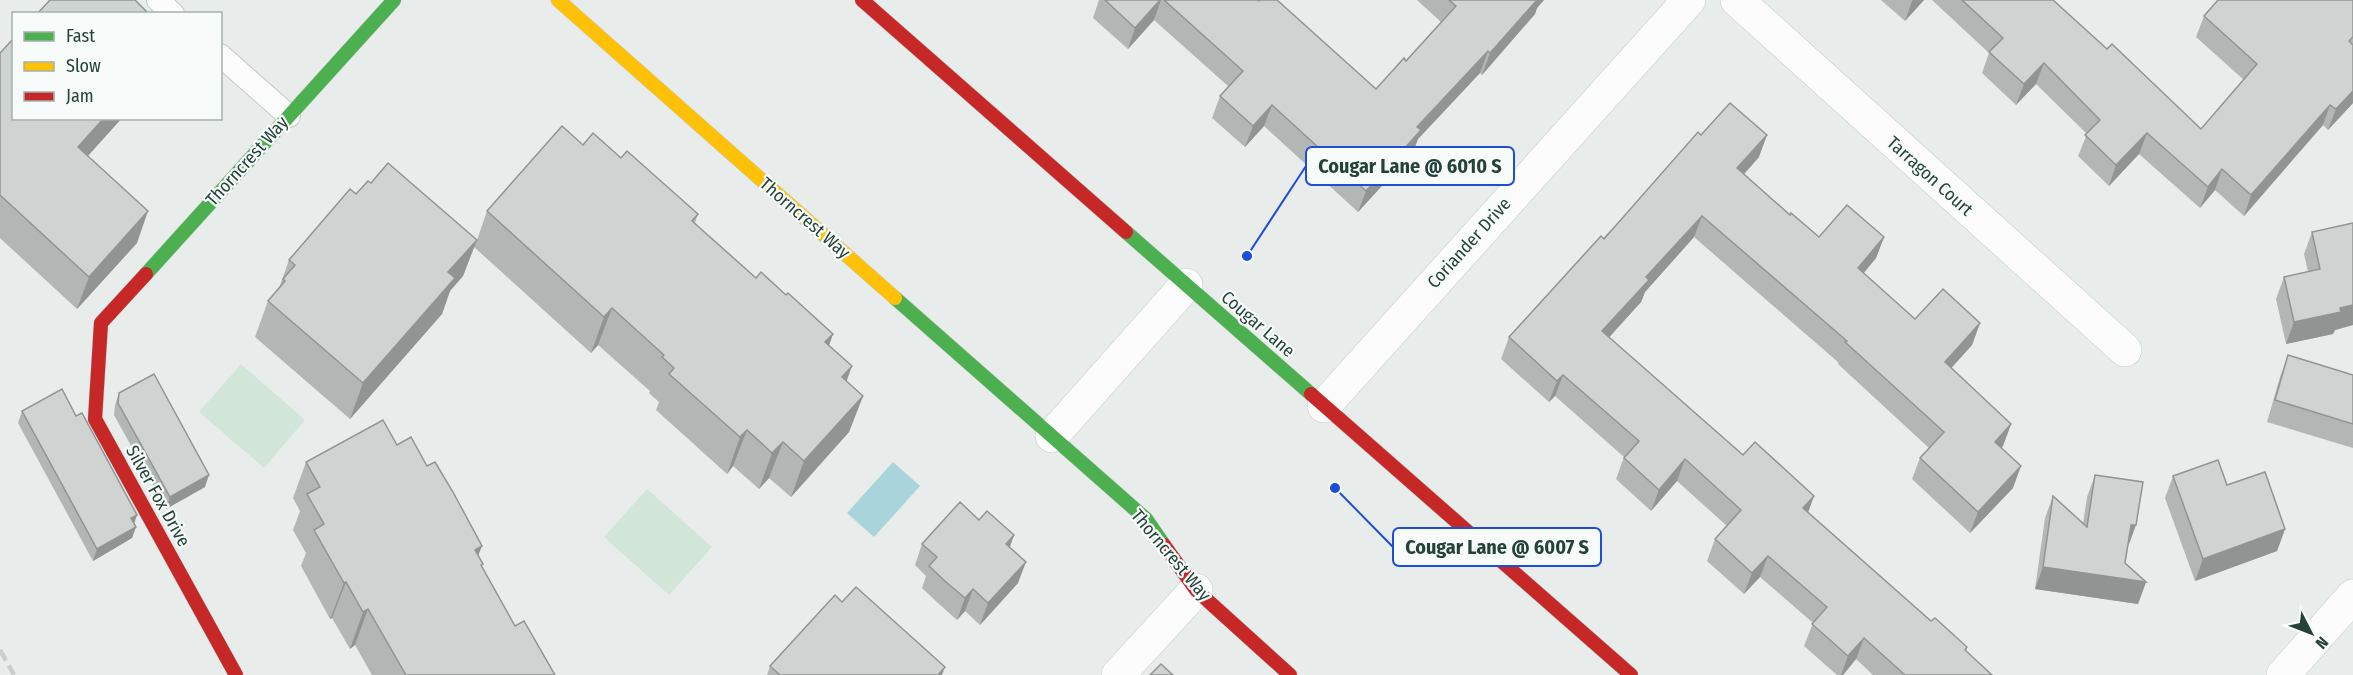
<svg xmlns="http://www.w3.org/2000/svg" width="2353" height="675" viewBox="0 0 2353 675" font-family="'Fira Sans Condensed',sans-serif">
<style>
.green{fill:#d1e6d8}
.water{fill:#a9d4db}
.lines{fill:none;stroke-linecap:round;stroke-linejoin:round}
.lane-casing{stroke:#c5cac8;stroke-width:24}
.street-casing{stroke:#c5cac8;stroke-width:34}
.fast-casing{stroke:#c3cbc8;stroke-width:15}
.slow-casing{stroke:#c3cbc8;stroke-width:15}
.jam-casing{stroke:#c3cbc8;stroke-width:15}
.lane{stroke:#fcfcfc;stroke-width:22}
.street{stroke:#fcfcfc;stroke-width:33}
.fast{stroke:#4caf50;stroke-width:14}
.slow{stroke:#ffc107;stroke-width:14}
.jam{stroke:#c62828;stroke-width:14}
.rail{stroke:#c9cdcc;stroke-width:4.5;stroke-dasharray:12 6;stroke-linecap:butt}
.wall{fill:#b2b6b5}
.shaded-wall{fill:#919493}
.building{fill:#cfd4d2;stroke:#919493;stroke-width:1.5}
.labels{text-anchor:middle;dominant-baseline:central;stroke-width:4.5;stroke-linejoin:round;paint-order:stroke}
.street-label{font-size:18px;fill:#24423a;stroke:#f7fbf9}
.leader{fill:none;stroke:#1d4ed8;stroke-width:2}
.callout-dot{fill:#1d4ed8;stroke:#f7fbf9;stroke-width:2}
.callout{fill:#f7fbf9;stroke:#1d4ed8;stroke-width:2}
.callout-label{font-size:20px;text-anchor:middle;font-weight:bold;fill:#24423a}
</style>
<rect width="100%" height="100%" fill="#e8edeb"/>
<g class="green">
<polygon points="241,364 305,420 264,468 199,412"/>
<polygon points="647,489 712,547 669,595 604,537"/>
</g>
<polygon class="water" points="893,462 920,486 874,537 847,513"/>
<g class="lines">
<g class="lane-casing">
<g id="lane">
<polyline points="158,0 173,14"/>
<polyline points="220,55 289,116"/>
</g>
</g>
<g class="street-casing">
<g id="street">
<polyline points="1737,0 2125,350"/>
<polyline points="1324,406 1689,0"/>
<polyline points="1052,436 1186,285"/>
<polyline points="1118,675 1196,590"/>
<polyline points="2283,675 2353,596"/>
</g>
</g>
<g class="fast-casing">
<g id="fast">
<polyline points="1126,232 1311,394"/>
<polyline points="146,274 394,0"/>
<polyline points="895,298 1146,519 1164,545"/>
</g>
</g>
<g class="slow-casing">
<polyline id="slow" points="558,0 895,298"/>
</g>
<g class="jam-casing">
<g id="jam">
<polyline points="862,0 1126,232"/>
<polyline points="146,274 101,323 95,419 236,675"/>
<polyline points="1311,394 1631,675"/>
<polyline points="1164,545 1196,590 1290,675"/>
</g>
</g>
<use href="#lane" class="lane"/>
<use href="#street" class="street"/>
<use href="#fast" class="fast"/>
<use href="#slow" class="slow"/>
<use href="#jam" class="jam"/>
<polyline class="rail" points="0,650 14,675"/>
</g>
<g class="wall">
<polygon points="1099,0 1258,0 1376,89 1406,61 1441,22 1417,0 1544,0 1537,8 1535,14 1482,75 1480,73 1418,139 1413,152 1358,212 1264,126 1245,147 1212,118 1220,96 1228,86 1154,20 1128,49 1093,18"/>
<polygon points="1881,0 1924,0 1905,21"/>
<polygon points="1932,0 2053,0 2107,49 2201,129 2244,80 2196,37 2204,16 2353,0 2353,103 2328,130 2323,125 2244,216 2215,190 2200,208 2139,154 2109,186 2078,156 2087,134 2036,84 2016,105 1982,73 1989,53"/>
<polygon points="0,53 14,118 122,118 88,156 137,243 77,309 0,238"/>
<polygon points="1701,135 1759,157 1744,174 1790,215 1819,237 1884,237 1876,258 1864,273 1915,319 1980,323 1972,345 1951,368 2011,424 2002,448 2013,488 1970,533 1912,479 1920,458 1929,448 1838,364 1838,362 1694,237 1645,292 1641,302 1609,337 1743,455 1814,496 1808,512 1931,621 1967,647 1966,651 1992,675 1873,675 1856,659 1843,675 1837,675 1804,646 1813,623 1760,577 1744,594 1707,561 1715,539 1727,526 1677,481 1651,511 1616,479 1624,457 1555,396 1549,402 1501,359 1509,337"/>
<polygon points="583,145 621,158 698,214 695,223 756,278 786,295 833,334 829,345 852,366 846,381 863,396 849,432 791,497 769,478 759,489 733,466 727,474 656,410 659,402 649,393 650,391 598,345 591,353 474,247 463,276 450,291 442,314 350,419 255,337 268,301 279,288 289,260 356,194 371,183 477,240 487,211"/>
<polygon points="2353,223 2353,325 2335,330 2333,334 2286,344 2276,299 2284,277 2308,272 2304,254 2312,232"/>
<polygon points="2288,356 2353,375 2353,448 2267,422 2280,377"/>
<polygon points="119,393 205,487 166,509 114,415 115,405"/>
<polygon points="22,411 134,523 136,527 132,538 93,561 18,423"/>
<polygon points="397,445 427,466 478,555 482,568 515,626 555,675 372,675 355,645 350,649 332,618 330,619 301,566 306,553 293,530 300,511 293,498 306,462"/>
<polygon points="2095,475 2128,547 2125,563 2146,582 2138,604 2035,589 2045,518 2053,496 2083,524 2087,497"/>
<polygon points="2173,476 2227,485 2285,529 2277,551 2195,581 2165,498"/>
<polygon points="979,520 1014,535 1010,547 1018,583 980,625 965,611 957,620 938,603 922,588 926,576 915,565 922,544"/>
<polygon points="842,602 942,675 767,675 770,666"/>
</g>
<g class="shaded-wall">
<polygon points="1160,0 1161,0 1154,20 1128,49 1135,28"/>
<polygon points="1537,0 1544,0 1537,8 1535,14 1482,75 1490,53"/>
<polygon points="1913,0 1924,0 1905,21 1912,1"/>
<polygon points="1488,51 1480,73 1418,139 1413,152 1358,212 1366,191 1417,127"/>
<polygon points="2044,63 2036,84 2016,105 2024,84"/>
<polygon points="2353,91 2353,103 2328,130 2336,109"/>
<polygon points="1272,105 1264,126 1245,147 1253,126"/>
<polygon points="2330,105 2323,125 2244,216 2251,195"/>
<polygon points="104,118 122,118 66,180 78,147"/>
<polygon points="2147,133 2139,154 2109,186 2116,165"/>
<polygon points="1767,135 1759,157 1730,190 1737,168"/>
<polygon points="2222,169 2215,190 2200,208 2208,187"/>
<polygon points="148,211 137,243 77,309 89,277"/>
<polygon points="1702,216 1694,237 1645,292 1641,302 1595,353 1602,331 1646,277"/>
<polygon points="1884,237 1876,258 1850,289 1858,268"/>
<polygon points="477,240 463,276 450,291 442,314 350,419 363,383 448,272"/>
<polygon points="2353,305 2353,325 2335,330 2333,334 2286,344 2294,322"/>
<polygon points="612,308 598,345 591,353 604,317"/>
<polygon points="1980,323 1972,345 1937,384 1945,362"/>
<polygon points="833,334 820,370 825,342"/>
<polygon points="852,366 839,402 842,377"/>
<polygon points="1563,375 1555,396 1549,402 1557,381"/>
<polygon points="863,396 849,432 791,497 804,461"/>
<polygon points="2011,424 2003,446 1987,464 1995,442"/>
<polygon points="747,430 733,466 727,474 740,437"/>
<polygon points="783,442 769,478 759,489 772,453"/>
<polygon points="1685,459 1677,481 1651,511 1659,490"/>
<polygon points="2021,466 2013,488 1970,533 1978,512"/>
<polygon points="209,475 205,487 166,509 170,497"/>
<polygon points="1814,496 1806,518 1803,508"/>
<polygon points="137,515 133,527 131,518"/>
<polygon points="2131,525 2136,525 2128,547"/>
<polygon points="136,527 132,538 93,561 97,549"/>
<polygon points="2285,529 2277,551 2195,581 2203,559"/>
<polygon points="1014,535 1006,557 1006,544"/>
<polygon points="482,546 468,582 475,550"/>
<polygon points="1768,556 1760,577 1744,594 1752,573"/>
<polygon points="1026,562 1018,583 980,625 988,603"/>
<polygon points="2043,567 2146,582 2138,604 2035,589"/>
<polygon points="346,582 332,618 330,619 344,583"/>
<polygon points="973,589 965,611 957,620 965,598"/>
<polygon points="368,609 355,645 350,649 363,612"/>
<polygon points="1864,638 1856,659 1843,675 1841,675 1848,656"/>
<polygon points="945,667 942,675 938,675"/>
</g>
<g class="building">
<polygon points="50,0 135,0 149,14 37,14"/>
<polygon points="1105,0 1160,0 1135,28"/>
<polygon points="1164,0 1258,0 1259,1 1260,0 1277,0 1376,89 1404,58 1406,61 1456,6 1449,0 1537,0 1490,53 1488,51 1417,127 1421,130 1366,191 1272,105 1253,126 1220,96 1243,71"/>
<polygon points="1962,0 2053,0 2107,49 2112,44 2201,129 2257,64 2204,16 2218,0 2353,0 2353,37 2349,41 2353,45 2353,91 2336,109 2330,105 2251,195 2222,169 2208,187 2147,133 2116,165 2085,135 2100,120 2044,63 2024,84 1989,52 2003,38"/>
<polygon points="14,38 14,118 104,118 78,147 148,211 89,277 0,195 0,53"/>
<polygon points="1730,103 1767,135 1737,168 1790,215 1791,213 1819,237 1847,205 1884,237 1858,268 1915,319 1943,289 1980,323 1945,362 2011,424 1995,442 2021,466 1978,512 1920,458 1944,432 1845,342 1847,341 1702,216 1646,277 1649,280 1602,331 1743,455 1755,442 1814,496 1803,508 1931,621 1935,618 1967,647 1965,650 1992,675 1905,675 1864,638 1848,656 1812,624 1827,607 1768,556 1752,573 1715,539 1741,510 1685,459 1659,490 1624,458 1639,441 1563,375 1557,381 1509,337 1601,236 1604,239 1698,132 1701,135"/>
<polygon points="562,126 583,145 593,133 621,158 627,151 698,214 692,221 756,278 761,272 786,295 788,293 833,334 825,342 852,366 842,377 863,396 804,461 783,442 772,453 747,430 740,437 669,374 674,368 662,357 664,355 612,308 604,317 487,211"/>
<polygon points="388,163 477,240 448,272 455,278 363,383 268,301 285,281 283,279 295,265 289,260 350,189 356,194 368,181 371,183"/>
<polygon points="2353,223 2353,305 2340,308 2341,312 2294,322 2284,277 2320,269 2312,232"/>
<polygon points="2288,355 2353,375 2353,424 2275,400"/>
<polygon points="154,374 209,475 170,497 118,403 119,393"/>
<polygon points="62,389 76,416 82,413 137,515 131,518 136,527 97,549 22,411"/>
<polygon points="383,420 397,445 411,437 427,466 435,462 453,492 482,546 475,550 483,564 481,565 515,626 524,621 555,675 406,675 368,609 363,612 346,582 344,583 314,530 324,524 307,494 320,487 306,462"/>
<polygon points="2218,460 2227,485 2265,472 2285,529 2203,559 2173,476"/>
<polygon points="2095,475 2143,482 2136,525 2131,525 2125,563 2146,582 2043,567 2053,496 2087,527"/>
<polygon points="960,502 979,520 987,511 1014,535 1006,544 1026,562 988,603 973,589 965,598 946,582 929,566 937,557 922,544"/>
<polygon points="856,587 945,667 938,675 780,675 770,666 835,595 842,602"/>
<polygon points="1161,664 1173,675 1150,675"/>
</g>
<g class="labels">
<g class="street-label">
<text transform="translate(247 161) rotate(-48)">Thorncrest Way</text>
<text transform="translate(1930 176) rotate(42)">Tarragon Court</text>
<text transform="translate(805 218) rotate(41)">Thorncrest Way</text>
<text transform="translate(1469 243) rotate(-48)">Coriander Drive</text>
<text transform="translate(1258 324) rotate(41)">Cougar Lane</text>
<text transform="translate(158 496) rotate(61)">Silver Fox Drive</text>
<text transform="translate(1171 555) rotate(50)">Thorncrest Way</text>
</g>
</g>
<path class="leader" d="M1247 256L1306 166M1335 488L1393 547"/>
<g class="callout-dot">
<circle cx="1247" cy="256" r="6"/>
<circle cx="1335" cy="488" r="6"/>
</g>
<g class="callout">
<rect x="1306" y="147" width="208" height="38" rx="6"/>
<rect x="1393" y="528" width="208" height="38" rx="6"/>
</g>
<g class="callout-label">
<text x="1410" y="173">Cougar Lane @ 6010 S</text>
<text x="1497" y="554">Cougar Lane @ 6007 S</text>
</g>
<rect x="12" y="12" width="210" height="108" fill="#f7fbf9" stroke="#a3b1ad" stroke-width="1.5"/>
<rect x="24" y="32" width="30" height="9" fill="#4caf50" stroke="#a3b1ad" stroke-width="1.5"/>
<text x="66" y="42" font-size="18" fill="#24423a">Fast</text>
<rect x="24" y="62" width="30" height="9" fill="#ffc107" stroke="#a3b1ad" stroke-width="1.5"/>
<text x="66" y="72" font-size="18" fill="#24423a">Slow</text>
<rect x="24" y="92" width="30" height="9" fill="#c62828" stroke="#a3b1ad" stroke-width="1.5"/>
<text x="66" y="102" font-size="18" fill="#24423a">Jam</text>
<g transform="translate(2311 633) rotate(132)" stroke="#f7fbf9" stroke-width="4.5" paint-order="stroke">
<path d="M0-4.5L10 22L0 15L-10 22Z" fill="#24423a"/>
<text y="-9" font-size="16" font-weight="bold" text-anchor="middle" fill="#24423a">N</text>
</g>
</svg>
